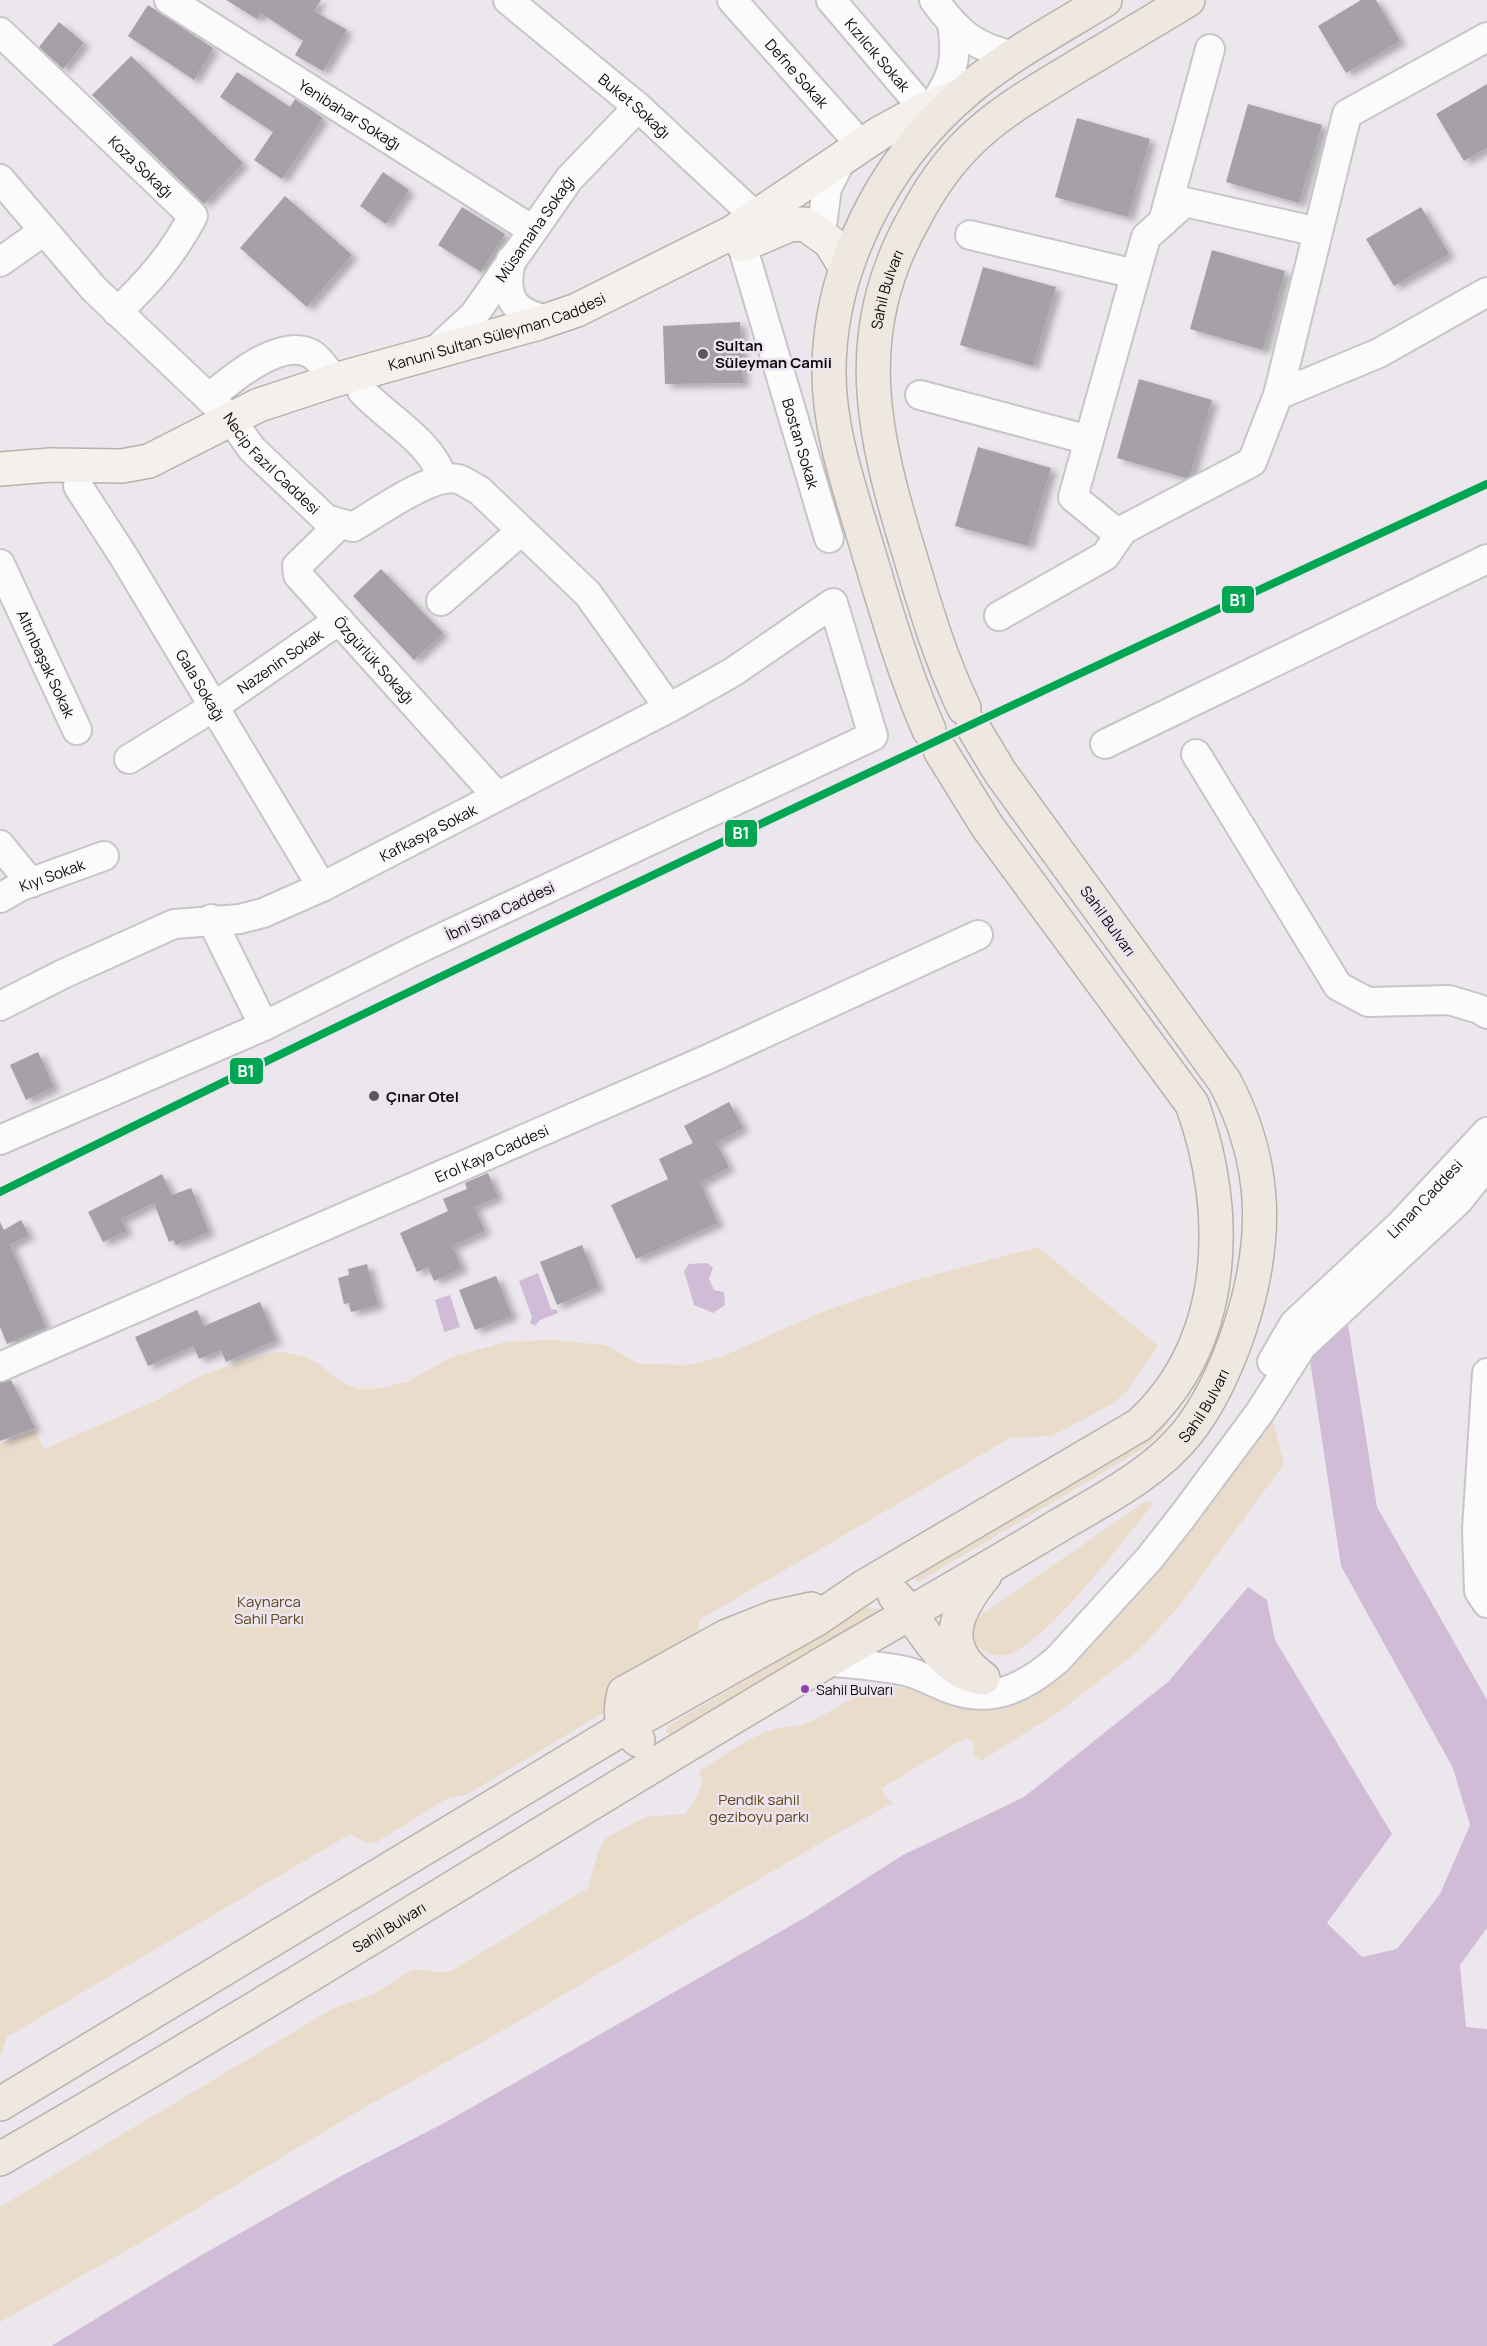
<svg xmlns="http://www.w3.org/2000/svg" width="1487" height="2346" viewBox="0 0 1487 2346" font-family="Manrope,sans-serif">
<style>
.green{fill:#eadccb}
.water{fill:#d0bcd7}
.building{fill:#a6a0a8;filter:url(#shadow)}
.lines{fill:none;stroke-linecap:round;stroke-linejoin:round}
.minor-casing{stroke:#c8c5c9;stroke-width:32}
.major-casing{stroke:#b9b1ab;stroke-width:36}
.highway-casing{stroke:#b9b1ab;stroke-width:36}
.minor{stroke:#fcfbfc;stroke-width:28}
.major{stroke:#f4f0ec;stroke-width:33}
.highway{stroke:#eee8e0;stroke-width:33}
.rail-1-casing{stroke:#ece4ef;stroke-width:12}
.rail-1{stroke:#00a651;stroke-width:8}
.poi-dot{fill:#5b575b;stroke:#ece4ef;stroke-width:2}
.bus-dot{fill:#8e44ad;stroke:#ece4ef;stroke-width:2}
.labels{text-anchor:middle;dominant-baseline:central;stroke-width:5;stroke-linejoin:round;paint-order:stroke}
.bus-label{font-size:14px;fill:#0d0a0d;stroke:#ece4ef;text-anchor:start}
.street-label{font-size:15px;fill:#0d0a0d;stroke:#ece4ef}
.poi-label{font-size:15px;font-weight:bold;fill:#0d0a0d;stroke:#ece4ef;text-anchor:start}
.park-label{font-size:15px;fill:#614617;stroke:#ece4ef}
.line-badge{stroke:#ece4ef;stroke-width:2}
.badge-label{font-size:16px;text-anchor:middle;font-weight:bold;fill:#fff}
</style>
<defs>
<filter id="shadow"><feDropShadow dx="6" dy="4" stdDeviation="3" flood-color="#0004"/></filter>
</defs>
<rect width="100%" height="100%" fill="#ebe7ec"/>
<g class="green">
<polygon points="1038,1247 1158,1346 1126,1392 1114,1403 1052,1436 1010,1438 699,1620 698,1642 631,1696 468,1794 446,1799 377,1842 367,1843 350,1834 7,2037 0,2057 0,1443 35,1430 44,1449 155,1401 202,1375 262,1355 283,1352 303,1356 317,1363 343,1383 359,1389 373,1389 407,1382 452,1357 505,1342 551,1340 605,1345 639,1364 687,1365 721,1357 822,1312 915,1280"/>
<path d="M1272 1417 1284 1464 1180 1605 1137 1652 1060 1711 981 1761 973 1755 974 1743 966 1738 958 1742 882 1788 885 1797 893 1803 839 1832 493 2036 360 2110 140 2243 0 2322V2207L334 2008 374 1994 412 1970C429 1967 435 1978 454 1969L588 1888 598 1852 606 1838 645 1817 685 1814 694 1802 703 1781 699 1773 702 1769C725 1756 751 1735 778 1728 787 1726 796 1727 805 1724 832 1713 853 1693 883 1688 901 1685 911 1690 927 1696 984 1717 1010 1716 1057 1677Z"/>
<polygon points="1167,1420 1169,1422 1156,1438 1139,1451 918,1582 913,1573 1151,1433"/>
<path d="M1146 1501 1154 1502C1129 1534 1041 1650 1005 1655 990 1657 978 1649 970 1638L974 1620Z"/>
<path d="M869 1608 880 1609C811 1653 743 1698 672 1739L666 1731 668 1726 801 1648 857 1610Z"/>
</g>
<g class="water">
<polygon points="707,1263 713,1268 709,1279 714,1290 724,1292 725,1305 713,1313 694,1305 684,1271 689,1264"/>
<polygon points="538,1273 551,1309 557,1310 558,1313 540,1320 535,1326 530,1323 532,1317 519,1281"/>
<polygon points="450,1295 460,1327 444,1332 435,1300"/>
<polygon points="1346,1312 1377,1507 1487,1700 1487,1928 1460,1965 1466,2027 1487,2029 1487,2346 51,2346 198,2257 343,2175 446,2122 806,1917 903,1855 1024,1797 1169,1681 1248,1587 1267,1600 1275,1640 1392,1834 1327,1923 1362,1957 1397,1949 1440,1894 1470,1825 1453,1768 1341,1566 1308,1347"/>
</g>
<g class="building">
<polygon points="226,0 321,0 314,11 347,30 323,71 295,55 303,41 261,13 257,19"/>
<polygon points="1361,0 1376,0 1400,41 1346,73 1318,26"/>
<polygon points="148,5 213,48 194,80 128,36"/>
<polygon points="59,22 84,43 63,69 39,47"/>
<polygon points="131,56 243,163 204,204 92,95"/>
<polygon points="237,72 290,107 295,99 323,118 282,179 254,160 273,132 220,97"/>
<polygon points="1487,84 1487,148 1464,161 1436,114"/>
<polygon points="1248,104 1322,125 1299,203 1226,182"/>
<polygon points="1077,118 1150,139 1128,217 1055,197"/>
<polygon points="383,172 409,190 386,224 360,206"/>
<polygon points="285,196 352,255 307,307 240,248"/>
<polygon points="462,207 505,234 481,272 438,245"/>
<polygon points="1421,207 1449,254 1394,286 1366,239"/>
<polygon points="1212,250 1285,271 1263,350 1190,329"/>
<polygon points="983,267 1056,287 1033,366 960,345"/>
<polygon points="740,322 743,383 665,384 663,326"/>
<polygon points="1139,379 1212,400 1190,476 1186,478 1117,458"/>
<polygon points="978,447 1051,468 1028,546 955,526"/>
<polygon points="381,569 443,633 414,660 353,596"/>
<polygon points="38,1052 54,1087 26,1100 10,1065"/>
<polygon points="729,1102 743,1128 716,1143 729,1167 700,1183 718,1223 636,1259 611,1205 668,1179 659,1159 693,1143 684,1126"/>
<polygon points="488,1173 498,1197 474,1207 485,1231 452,1246 462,1268 434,1281 428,1267 417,1272 400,1233 448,1211 443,1199 467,1189 465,1183"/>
<polygon points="162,1174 172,1195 191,1188 209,1232 176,1245 173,1240 169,1242 154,1203 121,1219 127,1231 103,1242 88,1212"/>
<polygon points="21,1220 29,1235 10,1245 46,1327 7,1344 0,1327 0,1222 4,1230"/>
<polygon points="582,1245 599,1287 557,1305 540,1262"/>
<polygon points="367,1264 378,1305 351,1312 349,1303 344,1304 338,1278 349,1275 348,1269"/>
<polygon points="496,1276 512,1316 475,1330 459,1290"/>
<polygon points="260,1302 276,1340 226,1362 221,1350 199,1359 193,1346 148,1366 135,1337 197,1310 204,1326"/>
<polygon points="11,1380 35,1428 0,1441 0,1383"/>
</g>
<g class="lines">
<g class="minor-casing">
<g id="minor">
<path id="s1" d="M169 0 531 229"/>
<path id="s2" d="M508 0 638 107 756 217"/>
<path id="s3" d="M732 0 861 145"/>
<path id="s4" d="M831 0 924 109"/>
<path d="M934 0C957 32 976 49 1016 56"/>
<path id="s5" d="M0 32 193 216C173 254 148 283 117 312"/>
<path d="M932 106C953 79 958 58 952 25"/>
<path id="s6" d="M0 179 94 289 230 418 252 449 326 519 353 527C376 514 431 473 458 479 465 481 472 487 479 490L588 594 669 708"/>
<polyline points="1163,222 1210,49"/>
<polyline points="1318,232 1185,202 1146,237 1073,497 1117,533 1252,462 1278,395 1347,114 1487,37"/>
<polyline points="821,233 827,188 844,155"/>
<polyline points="970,235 1135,274"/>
<path id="s7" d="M742 245 829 538"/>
<path d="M511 260C503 297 512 313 549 320"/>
<polyline points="0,262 44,231"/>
<path id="s8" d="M434 352 474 315 569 179 638 107"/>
<path d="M362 391C389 420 431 441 443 479"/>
<polyline points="920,395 1089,440"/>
<polyline points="1278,395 1379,353 1487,292"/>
<path d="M209 398C230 380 283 335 313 355 321 361 328 372 335 380"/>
<path id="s9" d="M78 486 124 557 322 887"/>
<path id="s10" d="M339 525 297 566 298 575 497 796"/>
<path id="s11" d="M0 564 77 730"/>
<polyline points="441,601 521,531"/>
<polyline points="999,616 1105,556 1123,530"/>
<polyline points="1105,744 1487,559"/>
<polyline points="1196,754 1338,986 1368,1002 1449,1000 1479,1009 1487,1014"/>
<path id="s12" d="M129 759 215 706 339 620"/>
<polyline points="0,845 31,883"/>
<path id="s13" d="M0 898 21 886 104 856"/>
<polyline points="211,919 264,1026"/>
<path id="s14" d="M0 1006 63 974 174 924 240 919 263 913 322 887 669 708 733 672 833 603 873 736 414 951 264 1026 0 1140"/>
<path id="s15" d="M1272 1362 1294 1324 1400 1225 1487 1132"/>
<path id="s16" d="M0 1367 706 1060 978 935"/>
<polyline points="1487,1373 1477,1529 1479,1591 1487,1603"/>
<path d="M827 1661C853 1664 880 1666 905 1671 920 1674 934 1683 948 1688 991 1705 1024 1688 1057 1660L1149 1559 1182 1517 1260 1412 1302 1346 1458 1201 1487 1165"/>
</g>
</g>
<g class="major-casing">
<g id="major">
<polyline points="743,245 789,225 805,224 830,242 846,268"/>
<path id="s17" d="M0 469 50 465 122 466 149 461 259 405 335 380 539 323 577 310 733 232 880 133 924 109 959 96"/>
</g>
</g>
<g class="highway-casing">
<g id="highway">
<path id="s18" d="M964 708C941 660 926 610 911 559 873 436 848 335 915 217 929 190 946 165 968 143 998 113 1035 92 1071 70 1110 47 1149 23 1188 0"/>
<path d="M929 730C904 673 887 614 869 554 852 495 828 431 829 369 830 267 883 165 958 98 1001 59 1056 30 1105 0"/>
<path d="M895 1596C925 1625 937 1671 983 1678"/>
<path d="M979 1675C938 1643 959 1607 985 1575"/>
<path d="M638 1740C621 1723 618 1718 624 1693L727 1636 775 1617 811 1609"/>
<path d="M0 2104 625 1727 815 1620 865 1586 1139 1425C1229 1343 1231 1211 1192 1104L987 826 940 750"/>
<path id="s19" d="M0 2159C282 1997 556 1821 836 1656 910 1613 985 1570 1058 1526 1102 1500 1154 1474 1187 1433 1210 1404 1227 1366 1239 1331 1268 1243 1269 1166 1225 1082L1000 772 973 727"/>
</g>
</g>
<use href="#minor" class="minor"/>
<use href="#major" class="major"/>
<use href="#highway" class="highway"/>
<g class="rail-1-casing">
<path id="rail-1" d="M0 1192C492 948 989 715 1487 484"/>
</g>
<use href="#rail-1" class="rail-1"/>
</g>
<g class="poi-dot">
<circle cx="703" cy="354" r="6"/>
<circle cx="374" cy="1096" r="6"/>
</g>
<circle class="bus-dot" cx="805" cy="1689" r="5"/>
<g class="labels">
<g class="bus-label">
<text x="816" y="1689">Sahil Bulvarı</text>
</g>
<g class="street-label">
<text stroke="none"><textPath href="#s4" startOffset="72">Kızılcık Sokak</textPath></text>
<text stroke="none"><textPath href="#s3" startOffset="98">Defne Sokak</textPath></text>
<text stroke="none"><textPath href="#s2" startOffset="165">Buket Sokağı</textPath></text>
<text stroke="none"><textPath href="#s1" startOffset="214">Yenibahar Sokağı</textPath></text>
<text stroke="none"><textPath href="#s5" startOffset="195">Koza Sokağı</textPath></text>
<text stroke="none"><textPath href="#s8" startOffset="160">Müsamaha Sokağı</textPath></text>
<text stroke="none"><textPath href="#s18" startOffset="434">Sahil Bulvarı</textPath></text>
<text stroke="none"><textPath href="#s17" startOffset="522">Kanuni Sultan Süleyman Caddesi</textPath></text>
<text stroke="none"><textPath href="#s7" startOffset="207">Bostan Sokak</textPath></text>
<text stroke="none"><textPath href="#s6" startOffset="394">Necip Fazıl Caddesi</textPath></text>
<text stroke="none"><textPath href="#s10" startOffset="182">Özgürlük Sokağı</textPath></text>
<text stroke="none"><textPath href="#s12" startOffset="180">Nazenin Sokak</textPath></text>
<text stroke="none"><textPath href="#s11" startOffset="110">Altınbaşak Sokak</textPath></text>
<text stroke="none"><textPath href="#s9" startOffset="234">Gala Sokağı</textPath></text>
<text stroke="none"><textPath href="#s14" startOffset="466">Kafkasya Sokak</textPath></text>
<text stroke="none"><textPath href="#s13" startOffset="57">Kıyı Sokak</textPath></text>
<text transform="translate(500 911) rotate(-25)">İbni Sina Caddesi</text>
<text transform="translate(1108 921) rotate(54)">Sahil Bulvarı</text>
<text stroke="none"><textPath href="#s16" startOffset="536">Erol Kaya Caddesi</textPath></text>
<text stroke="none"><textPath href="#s15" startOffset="225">Liman Caddesi</textPath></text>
<text stroke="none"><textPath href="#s19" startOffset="1425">Sahil Bulvarı</textPath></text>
<text stroke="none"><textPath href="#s19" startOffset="453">Sahil Bulvarı</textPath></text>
</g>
<g class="poi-label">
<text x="715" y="345">Sultan<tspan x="715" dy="17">Süleyman Camii</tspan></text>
<text x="386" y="1096">Çınar Otel</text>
</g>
<g class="park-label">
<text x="269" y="1601">Kaynarca<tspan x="269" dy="17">Sahil Parkı</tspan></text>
<text x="759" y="1799">Pendik sahil<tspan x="759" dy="17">geziboyu parkı</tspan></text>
</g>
</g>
<g class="line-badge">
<rect x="1221" y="585" width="34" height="29" rx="6" fill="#00a651"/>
<rect x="724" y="819" width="34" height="29" rx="6" fill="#00a651"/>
<rect x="229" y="1057" width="35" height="28" rx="6" fill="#00a651"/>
</g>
<g class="badge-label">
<text x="1238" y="606">B1</text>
<text x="741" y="839">B1</text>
<text x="246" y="1077">B1</text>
</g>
</svg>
